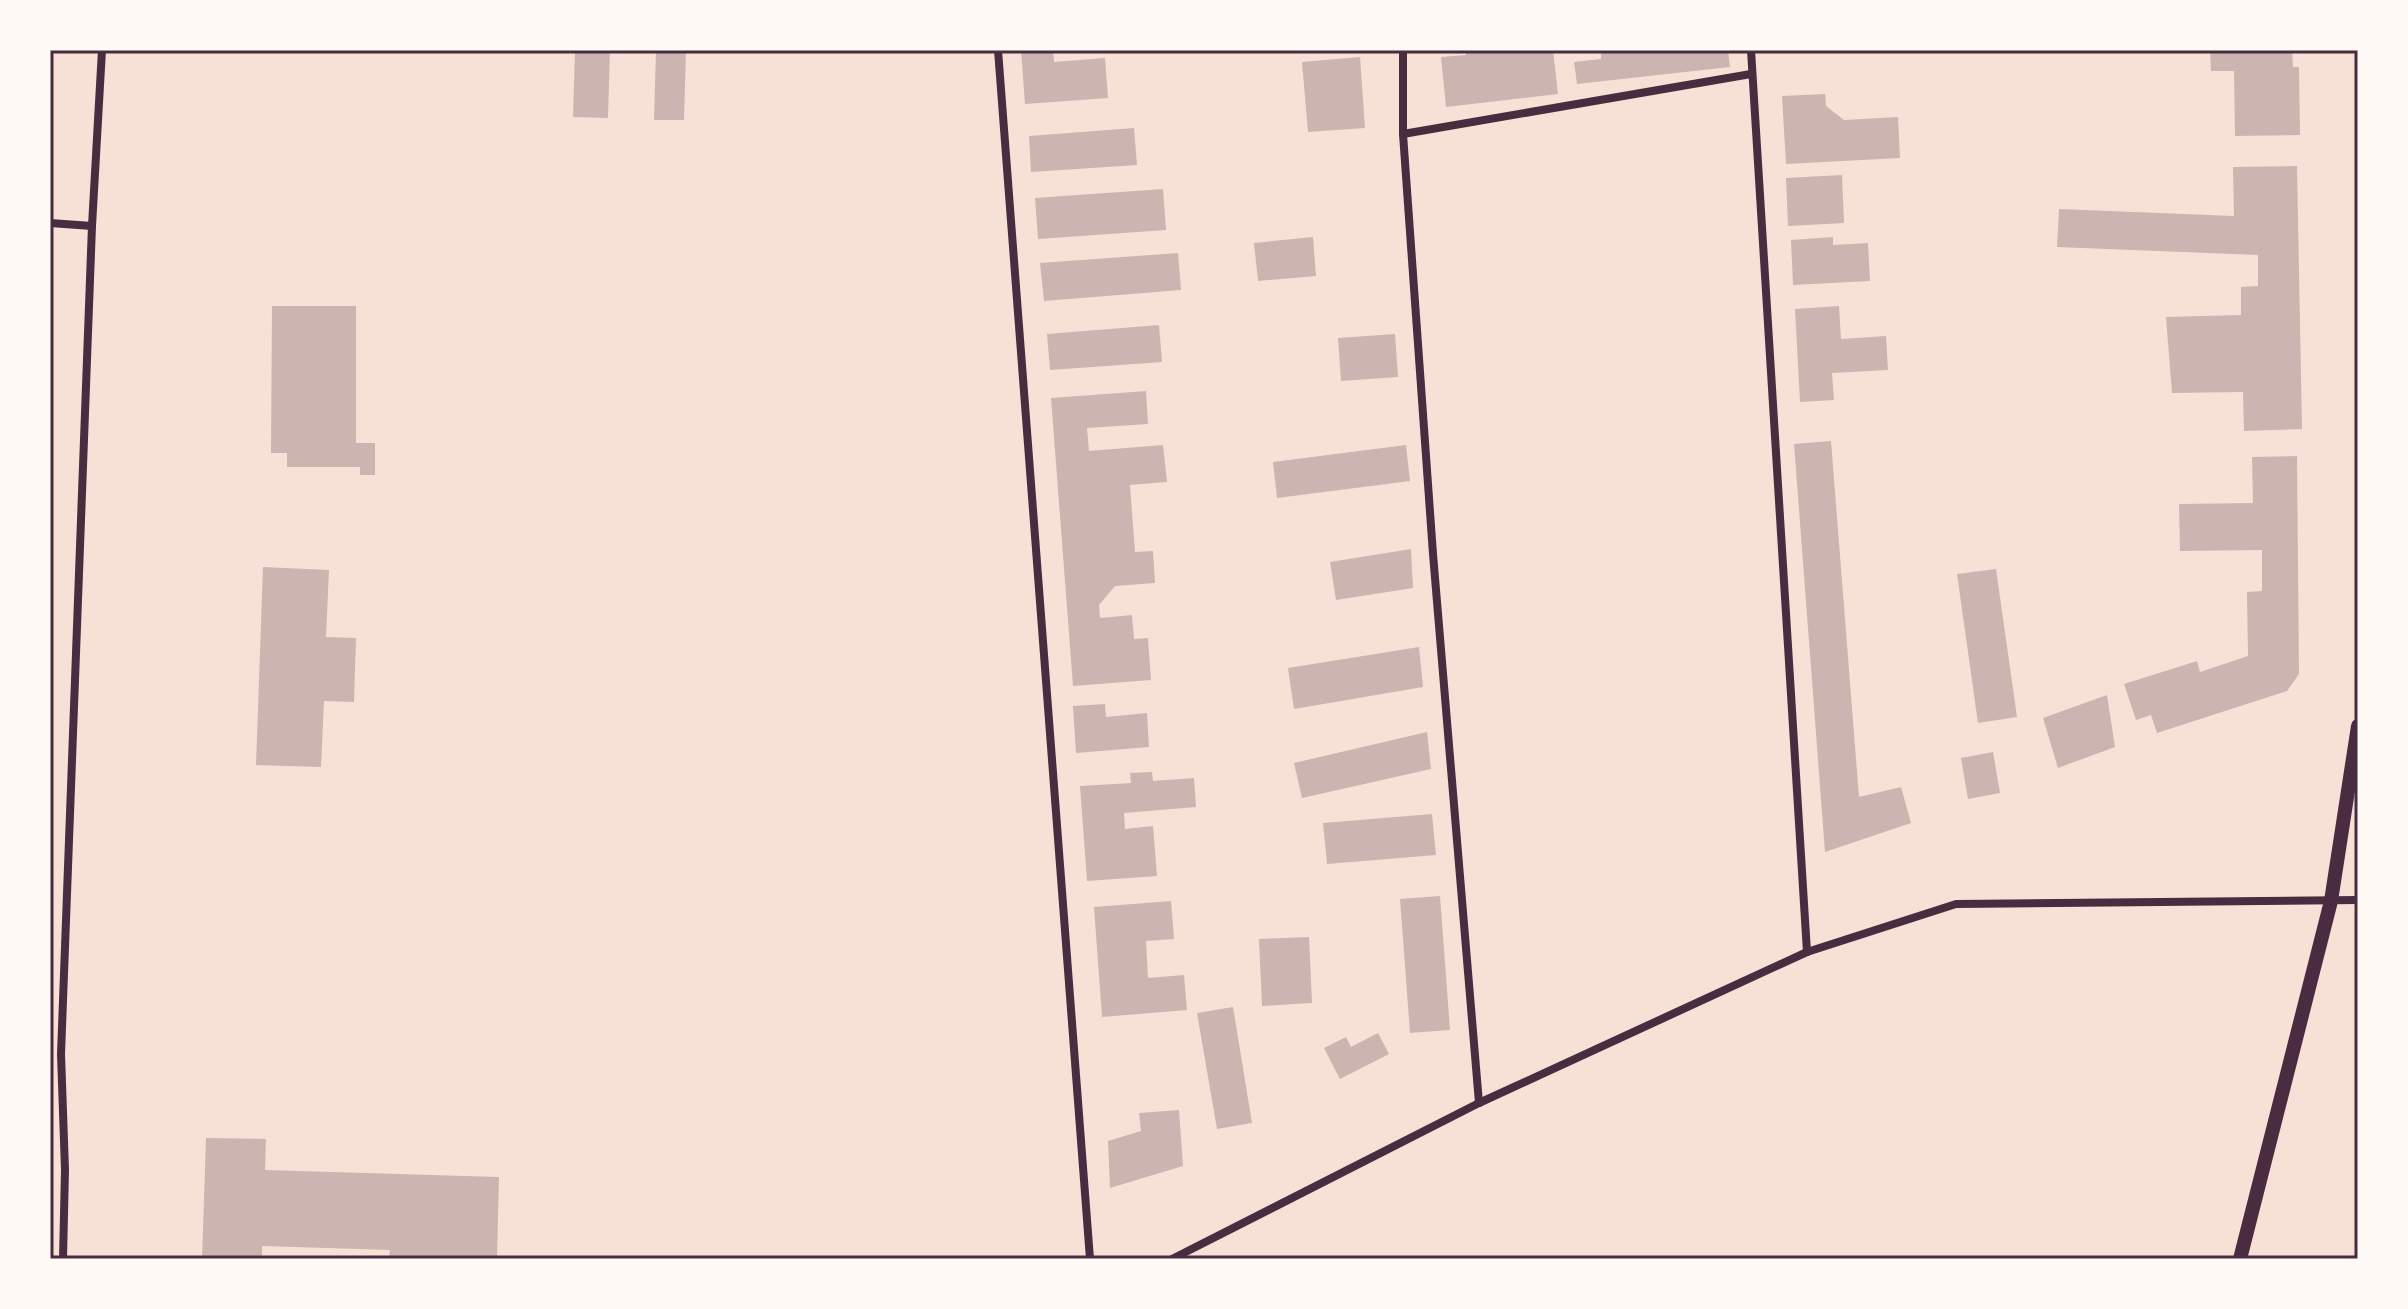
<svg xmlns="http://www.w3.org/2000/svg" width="2408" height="1309" viewBox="0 0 2408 1309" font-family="'Alegreya Sans',sans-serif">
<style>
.building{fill:#ccb4b1}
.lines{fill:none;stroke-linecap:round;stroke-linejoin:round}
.minor{stroke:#4a2c40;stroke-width:8}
.tertiary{stroke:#4a2c40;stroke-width:14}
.neatline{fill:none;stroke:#4a2c40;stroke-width:3}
</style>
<rect width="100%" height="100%" fill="#f7e1d7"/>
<g class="building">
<polygon points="575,50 610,50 608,118 573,117"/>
<polygon points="656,50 686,50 684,120 654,120"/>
<polygon points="1021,50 1053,50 1054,62 1105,58 1108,98 1025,104"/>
<polygon points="1466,50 1553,50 1558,94 1446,107 1441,57 1466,55"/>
<polygon points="1601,50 1728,50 1730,67 1577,84 1574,62 1601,59"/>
<polygon points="2210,50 2292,50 2293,67 2299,67 2300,135 2235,136 2234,71 2211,71"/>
<polygon points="1360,57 1365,128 1308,132 1302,62"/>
<polygon points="1825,94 1826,106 1844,120 1898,117 1900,158 1786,164 1782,96"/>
<polygon points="1134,128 1137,165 1031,172 1029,136"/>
<polygon points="2297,166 2302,429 2244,431 2243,392 2172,393 2166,317 2241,315 2241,287 2258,286 2258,255 2057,247 2059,209 2234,216 2233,167"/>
<polygon points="1842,175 1844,223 1788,226 1786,178"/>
<polygon points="1163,189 1166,230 1038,239 1035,198"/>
<polygon points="1313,237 1316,276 1258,281 1254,243"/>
<polygon points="1833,237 1833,245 1868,243 1870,281 1793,285 1791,240"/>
<polygon points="1178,253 1181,290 1044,301 1040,263"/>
<polygon points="272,306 356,306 356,443 375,443 375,475 360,475 360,467 287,467 287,453 271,453"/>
<polygon points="1839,306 1841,339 1886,336 1888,370 1832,373 1834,400 1800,402 1795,309"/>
<polygon points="1159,325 1162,362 1050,370 1047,334"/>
<polygon points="1395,334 1398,377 1341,381 1338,338"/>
<polygon points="1146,391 1148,424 1087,428 1089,451 1163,445 1167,482 1130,485 1135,552 1153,551 1155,583 1115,586 1099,605 1100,618 1132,615 1134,639 1148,638 1151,680 1073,686 1051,398"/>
<polygon points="1831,441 1859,797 1901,787 1911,823 1825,852 1794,444"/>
<polygon points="1406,445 1410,481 1277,498 1273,462"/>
<polygon points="2297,456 2299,674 2287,691 2157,733 2151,715 2136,720 2124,684 2197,661 2200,672 2248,656 2247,592 2262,591 2262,550 2180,551 2179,504 2253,503 2252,457"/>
<polygon points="1411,549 1413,588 1336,600 1330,562"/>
<polygon points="263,567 329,570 326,637 356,638 354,702 324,701 321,767 256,765"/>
<polygon points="1996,569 2017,717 1978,723 1957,574"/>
<polygon points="1419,647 1423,687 1294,709 1288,668"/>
<polygon points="2107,695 2115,747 2058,768 2043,718"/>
<polygon points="1105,704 1106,717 1147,713 1149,747 1076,753 1073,706"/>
<polygon points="1427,732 1431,769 1302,798 1294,763"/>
<polygon points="1993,752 2000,793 1968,799 1961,758"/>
<polygon points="1152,772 1153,781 1194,778 1196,807 1124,813 1125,829 1153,826 1157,876 1087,881 1080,786 1131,783 1130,773"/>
<polygon points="1432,814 1436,855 1327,864 1323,823"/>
<polygon points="1440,896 1450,1030 1410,1033 1400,899"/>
<polygon points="1171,901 1174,939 1146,941 1148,978 1184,975 1187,1010 1102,1017 1094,907"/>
<polygon points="1309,937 1312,1003 1262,1006 1259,939"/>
<polygon points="1233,1007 1252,1123 1217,1129 1197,1013"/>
<polygon points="1378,1033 1389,1054 1340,1079 1324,1048 1346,1037 1351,1047"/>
<polygon points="1179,1110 1183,1166 1110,1188 1108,1141 1141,1131 1139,1113"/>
<polygon points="206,1138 266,1139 265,1170 499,1177 497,1259 389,1259 390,1250 262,1246 262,1259 202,1259"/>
</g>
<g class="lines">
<g class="minor">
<polyline points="998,50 1090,1259"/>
<polyline points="1403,50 1403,134 1433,554 1479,1103"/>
<polyline points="1751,50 1807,952"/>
<polyline points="1403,134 1751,74"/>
<polyline points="50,223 92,226"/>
<polyline points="63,1259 65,1170 61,1054 92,226 102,50"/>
<polyline points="1172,1259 1479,1103 1807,952 1956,904 2358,900"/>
</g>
<polyline class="tertiary" points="2240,1259 2331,901 2358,726"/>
</g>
<rect width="2408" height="1309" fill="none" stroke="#fffaf5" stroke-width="104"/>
<rect x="52" y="52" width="2304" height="1205" class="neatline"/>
</svg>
